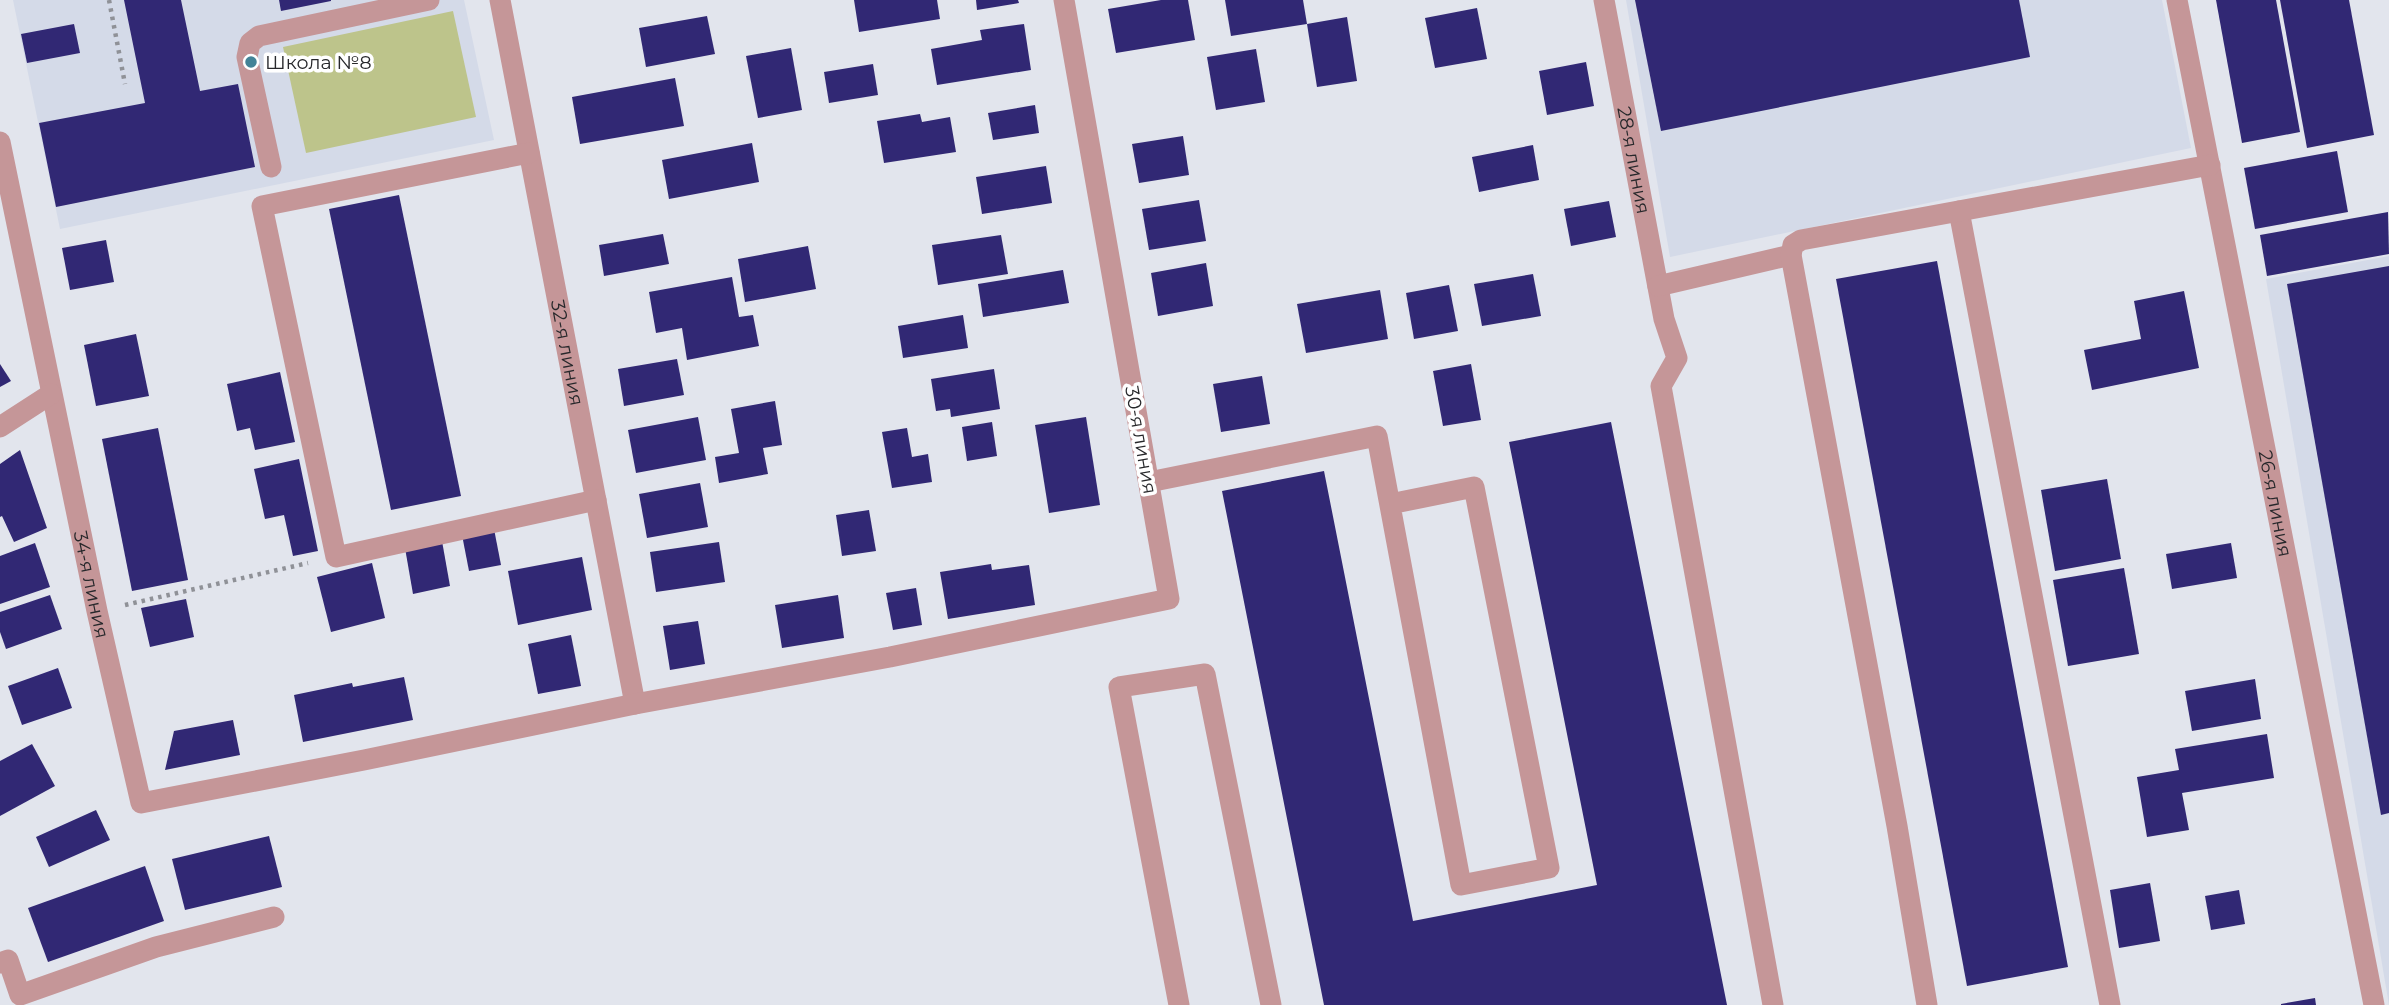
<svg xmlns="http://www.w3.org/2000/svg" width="2389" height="1005" viewBox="0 0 2389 1005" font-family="Montserrat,sans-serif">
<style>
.built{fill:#d4dae8}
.green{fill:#bdc48b}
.building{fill:#312874}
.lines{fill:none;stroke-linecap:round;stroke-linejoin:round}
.path{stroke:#8f9197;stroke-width:4.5;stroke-dasharray:3.5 5;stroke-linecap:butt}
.minor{stroke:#c59698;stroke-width:21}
.poi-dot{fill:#438397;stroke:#fff;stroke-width:2.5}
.labels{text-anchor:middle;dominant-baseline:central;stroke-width:7;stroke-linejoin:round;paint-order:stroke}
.poi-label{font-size:19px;fill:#27282b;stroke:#fff;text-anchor:start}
.street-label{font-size:19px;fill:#27282b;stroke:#fff}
</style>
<rect width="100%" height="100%" fill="#e2e5ed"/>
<g class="built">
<polygon points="13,0 464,0 494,140 60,229"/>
<polygon points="1626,0 2162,0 2191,148 1670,257"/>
<polygon points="2389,256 2389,1005 2266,279"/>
</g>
<polygon class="green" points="453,11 476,117 306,153 283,47"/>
<g class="building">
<polygon points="124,0 181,0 200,91 238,84 255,167 56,207 39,123 145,103"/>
<polygon points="279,0 331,0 331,1 281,11"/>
<polygon points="854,0 937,0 940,19 859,32"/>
<polygon points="976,0 1018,0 1019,3 977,10"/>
<polygon points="1161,0 1188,0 1195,40 1116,53 1108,9"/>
<polygon points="1225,0 1303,0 1307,24 1231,36"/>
<polygon points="1635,0 2019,0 2030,57 1661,131"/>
<polygon points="2216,0 2276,0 2300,132 2242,143"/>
<polygon points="2280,0 2349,0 2374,135 2307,148"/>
<polygon points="1477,8 1487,59 1435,68 1425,18"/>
<polygon points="707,16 715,54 646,67 639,28"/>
<polygon points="1347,17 1357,81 1317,87 1307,24"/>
<polygon points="74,24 80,53 27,63 21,34"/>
<polygon points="1024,24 1031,70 937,85 931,49 982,40 980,30"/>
<polygon points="791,48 802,110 758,118 746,56"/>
<polygon points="1256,49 1265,102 1216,110 1207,57"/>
<polygon points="1586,62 1594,106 1547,115 1539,71"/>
<polygon points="873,64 878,95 829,103 824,72"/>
<polygon points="675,78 684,126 580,144 572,97"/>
<polygon points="1035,105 1039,133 993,140 988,113"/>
<polygon points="920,114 922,122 950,117 956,152 884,163 877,121"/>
<polygon points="1183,136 1189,175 1139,183 1132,144"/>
<polygon points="752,143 759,182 669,199 662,160"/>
<polygon points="1533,145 1539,180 1479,192 1472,157"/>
<polygon points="2337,151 2348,212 2255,229 2244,168"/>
<polygon points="1046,166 1052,203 982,214 976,177"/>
<polygon points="399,195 461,496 391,510 329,209"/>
<polygon points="1199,200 1206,241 1149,250 1142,209"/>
<polygon points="1609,201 1616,237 1571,246 1564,209"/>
<polygon points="2388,212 2389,254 2267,276 2260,235"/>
<polygon points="663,234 669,264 604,276 599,245"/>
<polygon points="1001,235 1008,274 938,285 932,245"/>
<polygon points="106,240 114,282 70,290 62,248"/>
<polygon points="808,246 816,289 745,302 738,259"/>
<polygon points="1937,261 2068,967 1967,986 1836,279"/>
<polygon points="1206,263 1213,306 1158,316 1151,273"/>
<polygon points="2389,266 2389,813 2381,815 2287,284"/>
<polygon points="1063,270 1069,303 983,317 978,284"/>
<polygon points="1533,274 1541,316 1482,326 1474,284"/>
<polygon points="732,277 739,317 753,315 759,346 687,360 682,328 656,333 649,292"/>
<polygon points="1449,285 1458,331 1414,339 1406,293"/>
<polygon points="1380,290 1388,339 1306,353 1297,304"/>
<polygon points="2184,291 2199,368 2092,390 2084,350 2141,339 2134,301"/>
<polygon points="963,315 968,348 903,358 898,326"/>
<polygon points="136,334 149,396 96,406 84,345"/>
<polygon points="677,359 684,395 624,406 618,369"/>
<polygon points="0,364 11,381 0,387"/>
<polygon points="1471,364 1481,420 1443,426 1433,371"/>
<polygon points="994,369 1000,409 951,417 950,409 936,411 931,379"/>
<polygon points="280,372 295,442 255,450 250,428 237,431 227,384"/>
<polygon points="1262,376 1270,424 1221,432 1213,384"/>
<polygon points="775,401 782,445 763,448 768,474 719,483 715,457 739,453 731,409"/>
<polygon points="698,417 706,460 636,473 628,430"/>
<polygon points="1086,417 1100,505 1049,513 1035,425"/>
<polygon points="992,422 997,456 967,461 962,427"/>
<polygon points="1611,422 1727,1005 1324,1005 1222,491 1324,471 1413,921 1597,885 1509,442"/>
<polygon points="158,428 188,580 132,591 102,439"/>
<polygon points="907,428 912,457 928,454 932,482 892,488 882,432"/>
<polygon points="20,450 47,528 14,542 2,516 0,517 0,464"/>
<polygon points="299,459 318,551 293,556 284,515 265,519 254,469"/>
<polygon points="2107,479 2121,559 2055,571 2041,490"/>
<polygon points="700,483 708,527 647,538 639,494"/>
<polygon points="869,510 876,551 842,556 836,515"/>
<polygon points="494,529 501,565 469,571 462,535"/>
<polygon points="442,541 450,586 413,594 405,548"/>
<polygon points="719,542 725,582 656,592 650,552"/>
<polygon points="35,543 50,587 0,604 0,556"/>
<polygon points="2231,543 2237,578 2172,589 2166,554"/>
<polygon points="582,557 592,610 518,625 508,571"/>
<polygon points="372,563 385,618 331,632 317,577"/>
<polygon points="991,564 992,570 1029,565 1035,605 948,619 940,572"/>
<polygon points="2124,568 2139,654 2068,666 2053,580"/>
<polygon points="916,588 922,625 893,630 886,593"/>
<polygon points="50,595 62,629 6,649 0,632 0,612"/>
<polygon points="838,595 844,638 782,648 775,605"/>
<polygon points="186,599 194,637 150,647 141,608"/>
<polygon points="698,621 705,664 670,670 663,626"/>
<polygon points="571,635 581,686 538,694 528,644"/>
<polygon points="58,668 72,708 22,725 8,686"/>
<polygon points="404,677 413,720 303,742 294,695 352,683 353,687"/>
<polygon points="2255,679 2261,719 2192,731 2185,691"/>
<polygon points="233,720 240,755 165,770 174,731"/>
<polygon points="2267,734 2274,778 2182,793 2189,830 2147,837 2137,777 2179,770 2175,749"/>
<polygon points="32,744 55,786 0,816 0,761"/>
<polygon points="96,810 110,840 49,867 36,837"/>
<polygon points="269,836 282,887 185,910 172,859"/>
<polygon points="145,866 164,921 48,962 28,908"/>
<polygon points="2150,883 2160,941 2119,948 2110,890"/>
<polygon points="2239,890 2245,924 2211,930 2205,896"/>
<polygon points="2315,998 2316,1005 2281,1005 2281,1004"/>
</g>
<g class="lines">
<g class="path">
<polyline points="109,0 125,84"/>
<polyline points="125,605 308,563"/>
</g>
<g class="minor">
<path id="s1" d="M500 0 635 704"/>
<path id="s2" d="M1604 0 1664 319 1677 358 1661 386 1773 1005"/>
<path id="s3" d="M2177 0 2374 1005"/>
<path id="s4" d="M0 142 97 611 141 803 364 760 635 704 890 657 1169 599 1064 0"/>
<polyline points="529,153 262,206 336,557 596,500"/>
<polyline points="271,167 247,57 250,43 259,36 429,0"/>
<polyline points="1959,211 2110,1005"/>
<polyline points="1658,286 1791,255"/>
<polyline points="0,427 51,394"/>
<polyline points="1149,482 1377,436 1461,885 1549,868 1474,487 1390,504"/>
<polyline points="0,963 8,960 20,995 156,947 274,917"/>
<polyline points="1179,1005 1119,687 1205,674 1271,1005"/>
<polyline points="1927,1005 1897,826 1791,255 1793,245 1801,240 2210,165"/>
</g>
</g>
<circle class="poi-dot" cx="251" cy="62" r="7"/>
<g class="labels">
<g class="poi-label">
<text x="265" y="62">Школа №8</text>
</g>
<g class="street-label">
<text stroke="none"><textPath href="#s2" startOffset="163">28-я линия</textPath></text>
<text stroke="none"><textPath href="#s1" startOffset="359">32-я линия</textPath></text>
<text transform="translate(1141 440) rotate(80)">30-я линия</text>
<text stroke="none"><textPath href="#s3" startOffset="513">26-я линия</textPath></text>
<text stroke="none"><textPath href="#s4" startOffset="452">34-я линия</textPath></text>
</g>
</g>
</svg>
